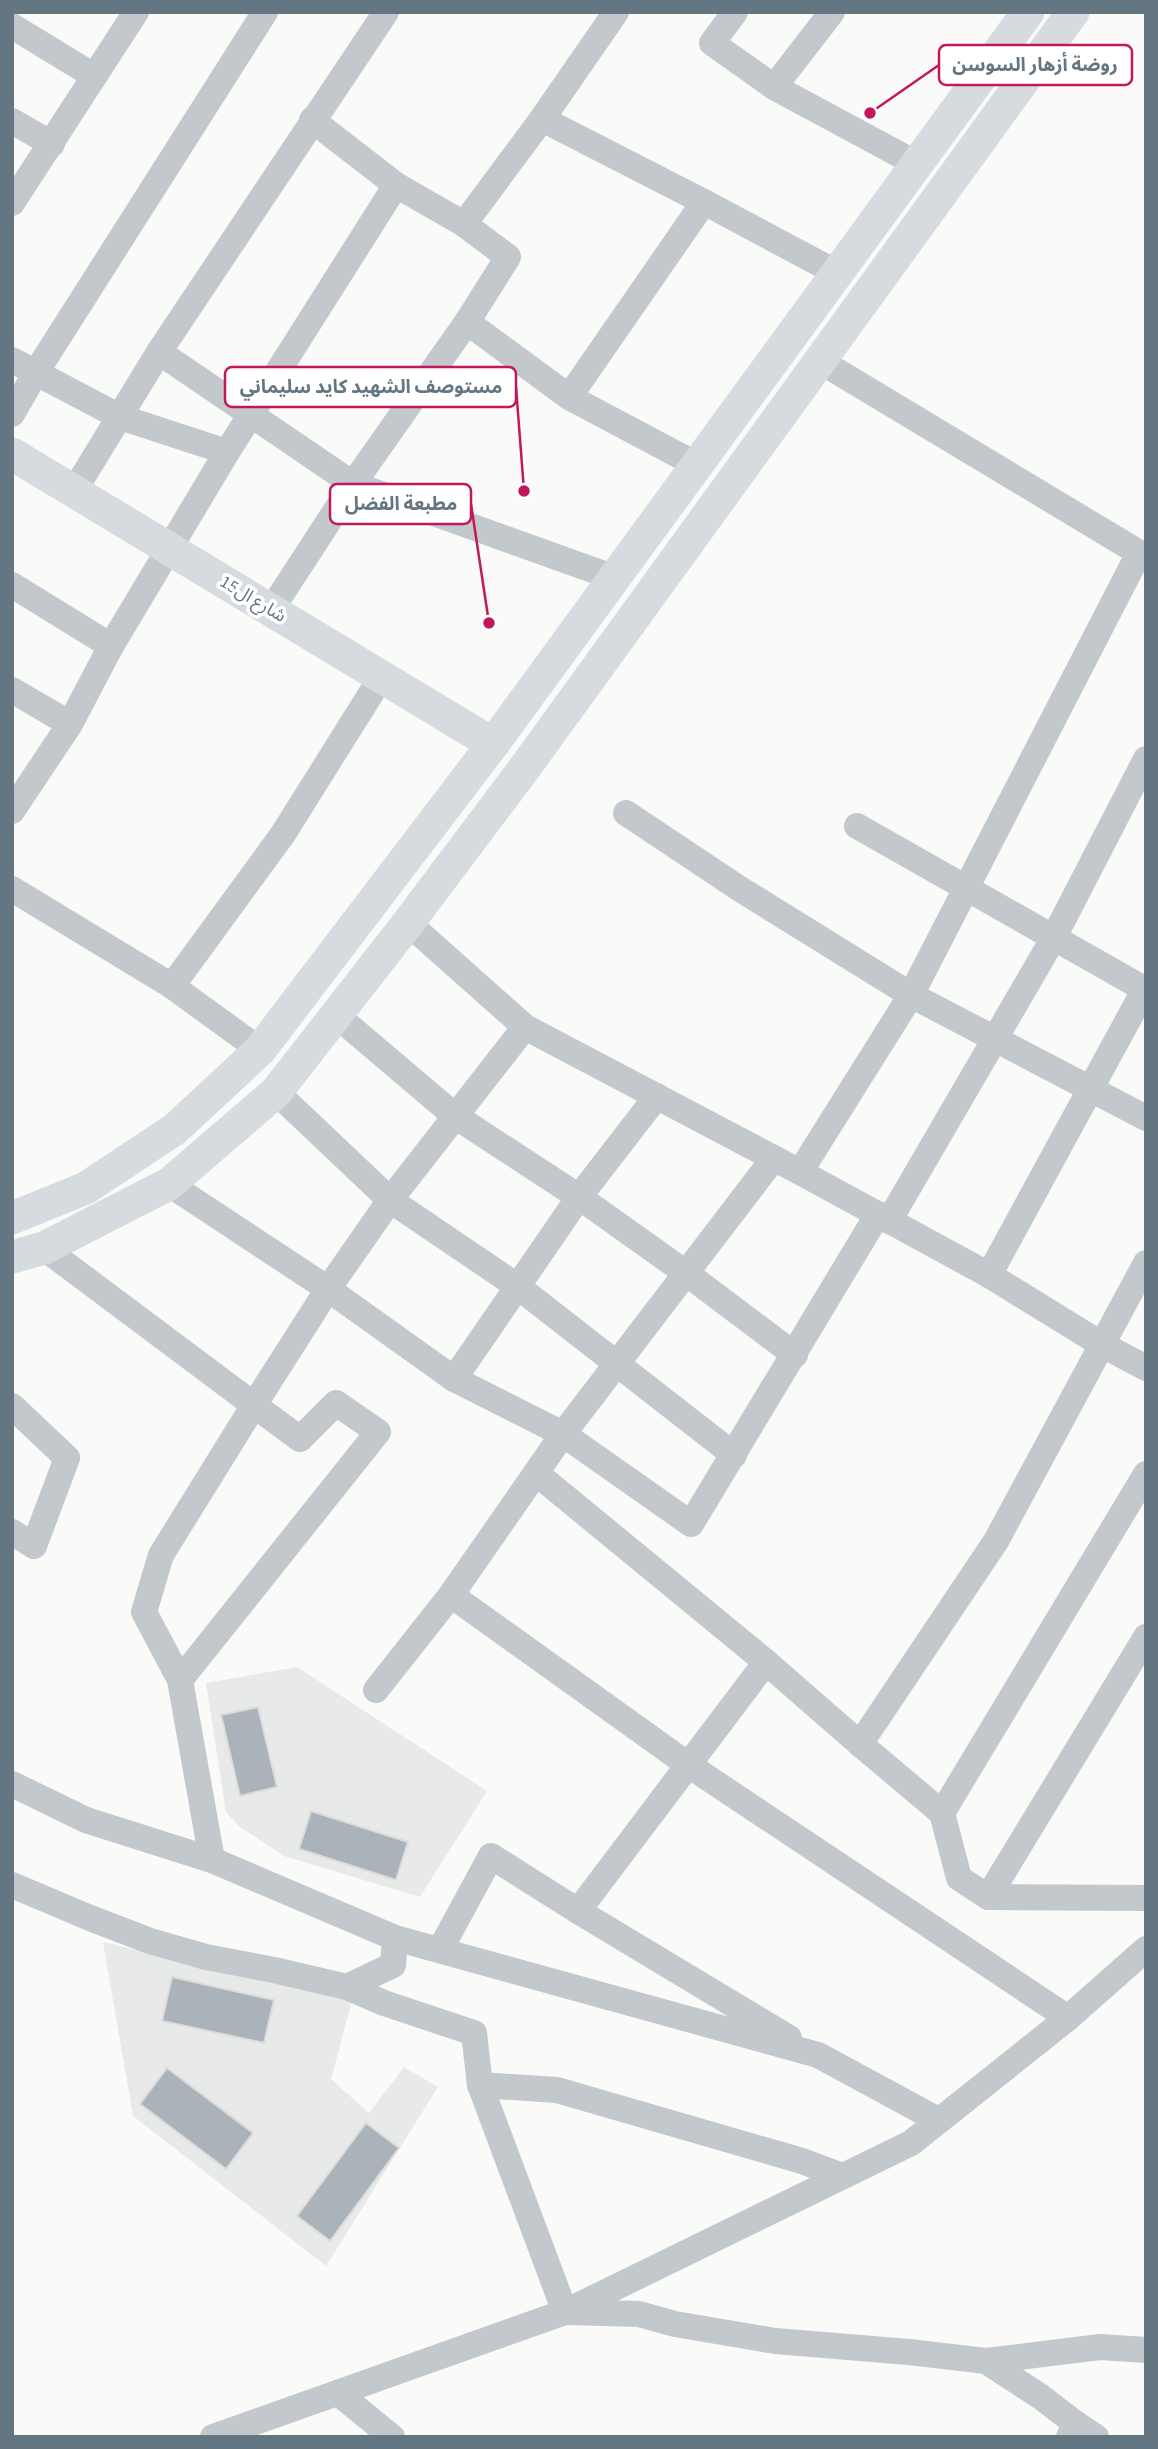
<svg xmlns="http://www.w3.org/2000/svg" width="1158" height="2449" viewBox="0 0 1158 2449" font-family="'Source Sans 3','Noto Sans Arabic',sans-serif">
<style>
.built{fill:#e8e9e9}
.building{fill:#aab3b9;stroke:#dcdcda;stroke-width:2}
.lines{fill:none;stroke-linecap:round;stroke-linejoin:round}
.minor{stroke:#c3c8cc;stroke-width:26}
.major{stroke:#d6dbdf;stroke-width:33}
.labels{text-anchor:middle;dominant-baseline:central;stroke-width:7;stroke-linejoin:round;paint-order:stroke}
.street-label{font-size:18px;fill:#657683;stroke:#fff}
.leader{fill:none;stroke:#c2185b;stroke-width:2.5}
.callout-dot{fill:#c2185b;stroke:#fff;stroke-width:2.5}
.callout{fill:#fff;stroke:#c2185b;stroke-width:2.5}
.callout-label{font-size:19px;text-anchor:middle;font-weight:bold;fill:#657683}
</style>
<rect width="100%" height="100%" fill="#fafaf8"/>
<g class="built">
<polygon points="297,1667 487,1791 420,1897 284,1856 240,1827 226,1812 206,1683"/>
<polygon points="103,1942 352,2001 331,2079 369,2113 404,2067 438,2087 326,2266 133,2116"/>
</g>
<g class="building">
<polygon points="258,1707 277,1787 240,1796 221,1715"/>
<polygon points="311,1811 408,1842 396,1880 299,1849"/>
<polygon points="172,1977 274,2000 264,2043 162,2021"/>
<polygon points="167,2068 253,2133 226,2169 140,2104"/>
<polygon points="366,2123 399,2148 330,2241 297,2216"/>
</g>
<g class="lines">
<g class="minor">
<polyline points="735,12 712,43 774,87 917,164"/>
<polyline points="12,26 94,76"/>
<polyline points="774,87 832,12"/>
<polyline points="542,119 704,202 837,273"/>
<polyline points="12,121 52,144"/>
<polyline points="12,203 136,12"/>
<polyline points="464,224 542,119 616,12"/>
<polyline points="467,322 569,397 697,465"/>
<polyline points="159,352 353,484 615,578"/>
<polyline points="12,360 120,417 227,452"/>
<polyline points="820,361 1146,557"/>
<polyline points="569,397 704,202"/>
<polyline points="12,414 35,374 265,12"/>
<polyline points="74,491 159,352 386,12"/>
<polyline points="12,585 111,646"/>
<polyline points="271,610 353,484 467,322 508,257 464,224 396,185 312,120"/>
<polyline points="12,690 70,724"/>
<polyline points="12,811 70,724 111,646 227,452 396,185"/>
<polyline points="626,813 740,889 911,995 1146,1118"/>
<polyline points="857,826 1146,990"/>
<polyline points="12,889 172,986 260,1050"/>
<polyline points="408,923 525,1027 800,1172 989,1275 1101,1344 1146,1368"/>
<polyline points="172,986 283,834 382,676"/>
<polyline points="336,1015 455,1116 579,1197 686,1273 795,1355"/>
<polyline points="276,1092 390,1200 517,1286 734,1455"/>
<polyline points="800,1172 911,995 1139,553"/>
<polyline points="169,1184 328,1289 454,1379 563,1434 691,1524 878,1214"/>
<polyline points="889,1221 1053,939 1146,759"/>
<polyline points="44,1248 254,1405 161,1555 144,1612 180,1680 212,1860"/>
<polyline points="989,1275 1146,987"/>
<polyline points="454,1379 579,1197 657,1096"/>
<polyline points="12,1406 67,1458 34,1546 12,1532"/>
<polyline points="536,1473 766,1662 860,1744 942,1813 959,1878 988,1897 1146,1898"/>
<polyline points="451,1595 687,1764 1068,2018"/>
<polyline points="180,1680 378,1432 336,1403 300,1439 254,1405 328,1289 390,1200 525,1027"/>
<polyline points="376,1690 451,1595 563,1434 774,1158"/>
<polyline points="860,1744 996,1541 1146,1263"/>
<polyline points="12,1784 86,1820 212,1860 395,1938 818,2055 938,2120"/>
<polyline points="942,1813 1146,1474"/>
<polyline points="12,1885 90,1918 150,1941 206,1957 274,1970 347,1987 384,2003 474,2033 480,2085 565,2312 639,2314 675,2324 775,2341 909,2352 986,2361 1100,2347 1146,2350"/>
<polyline points="988,1897 1146,1637"/>
<polyline points="578,1911 766,1662"/>
<polyline points="440,1950 491,1856 578,1911 789,2038"/>
<polyline points="347,1987 393,1965 395,1938"/>
<polyline points="480,2085 557,2090 802,2161 842,2176"/>
<polyline points="986,2361 1041,2397 1075,2423 1069,2437"/>
<polyline points="338,2393 392,2437"/>
<polyline points="1075,2423 1096,2437"/>
<polyline points="213,2437 565,2312 911,2143 1068,2018 1146,1949"/>
</g>
<g class="major">
<polyline points="12,454 493,744"/>
<polyline points="12,1218 86,1188 175,1129 260,1050 493,744 1028,12"/>
<polyline points="12,1257 44,1248 169,1184 276,1092 408,923 526,766 1073,12"/>
</g>
</g>
<g class="labels">
<g class="street-label">
<text transform="translate(253 599) rotate(31)">شارع ال15</text>
</g>
</g>
<path class="leader" d="M870 113L939 65M524 491L516 387M489 623L471 504"/>
<g class="callout-dot">
<circle cx="870" cy="113" r="7"/>
<circle cx="524" cy="491" r="7"/>
<circle cx="489" cy="623" r="7"/>
</g>
<g class="callout">
<rect x="939" y="45" width="193" height="40" rx="7"/>
<rect x="225" y="367" width="291" height="40" rx="7"/>
<rect x="330" y="484" width="141" height="40" rx="7"/>
</g>
<g class="callout-label">
<text x="1035" y="71">روضة أزهار السوسن</text>
<text x="371" y="393">مستوصف الشهيد كايد سليماني</text>
<text x="401" y="510">مطبعة الفضل</text>
</g>
<rect width="1158" height="2449" fill="none" stroke="#657683" stroke-width="28"/>
</svg>
